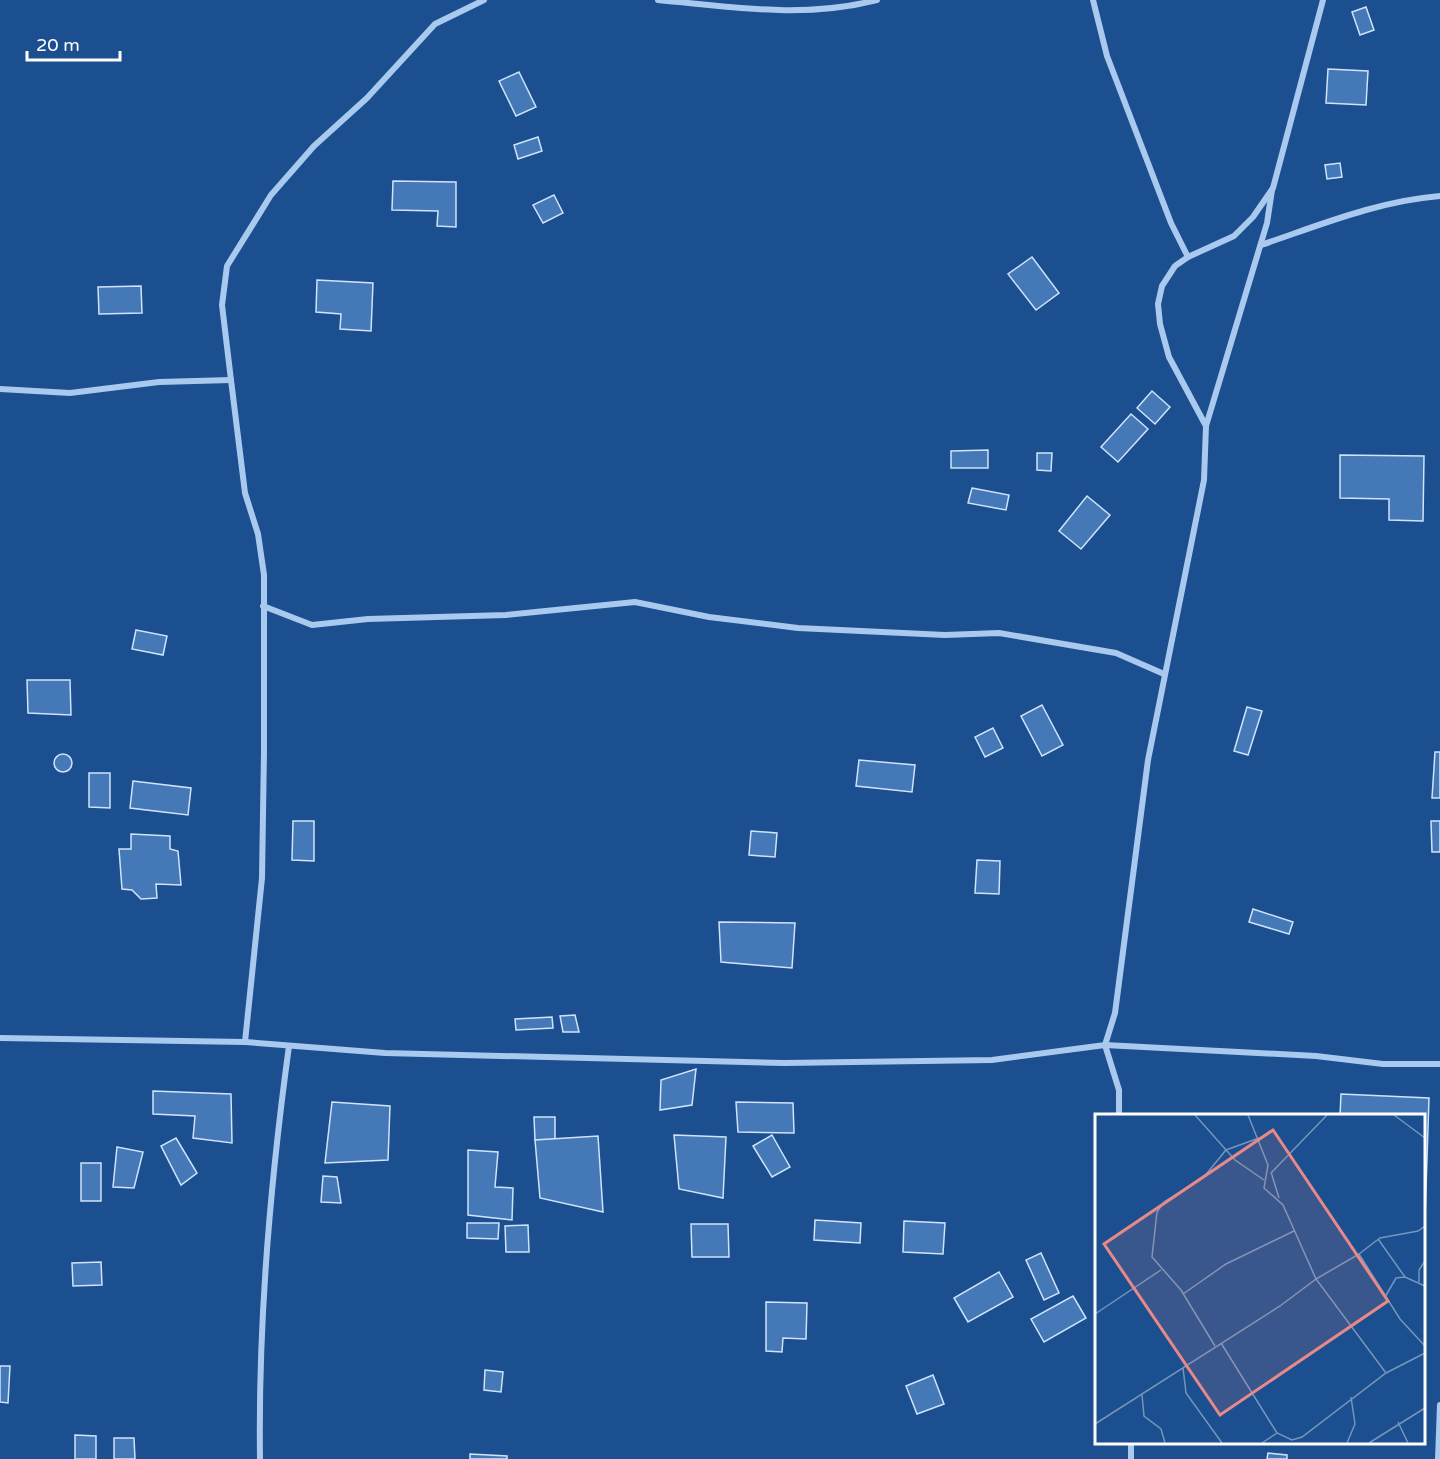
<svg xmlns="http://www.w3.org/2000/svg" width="1440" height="1459" viewBox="0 0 1440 1459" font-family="'Varela Round',sans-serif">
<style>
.building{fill:#4478b7;stroke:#cfe3fa;stroke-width:1.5}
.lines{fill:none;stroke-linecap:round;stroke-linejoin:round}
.minor{stroke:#a9c9ee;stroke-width:6}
.inset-road{fill:none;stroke:#7695bc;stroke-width:1.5}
.view{fill:#e88989;fill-opacity:0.15;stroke:#e88989;stroke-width:3}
.inset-edge{fill:none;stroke:#fff;stroke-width:3}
</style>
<rect width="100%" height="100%" fill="#1b4f8f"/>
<g class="building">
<polygon points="1366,7 1374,30 1360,35 1352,12"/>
<polygon points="1328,69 1368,71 1366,105 1326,103"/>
<polygon points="519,72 536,107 516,116 499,81"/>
<polygon points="538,137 542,151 518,159 514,145"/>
<polygon points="1340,163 1342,177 1327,179 1325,165"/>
<polygon points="393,181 456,182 456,227 437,226 438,211 392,210"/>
<polygon points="554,195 563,213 543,223 533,205"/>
<polygon points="1032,257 1059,293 1036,310 1008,274"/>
<polygon points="317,280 373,283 371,331 340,329 341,314 316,312"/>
<polygon points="141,286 142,313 99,314 98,287"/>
<polygon points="1152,391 1170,407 1155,424 1137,408"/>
<polygon points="1131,414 1148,429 1118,462 1101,447"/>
<polygon points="988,450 988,468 951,468 951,451"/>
<polygon points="1037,453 1052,453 1051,471 1037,470"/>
<polygon points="1340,455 1424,456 1423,521 1389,520 1389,499 1340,498"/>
<polygon points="972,488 1009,495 1006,510 968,503"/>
<polygon points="1087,496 1110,515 1081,549 1059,531"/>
<polygon points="136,630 167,636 163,655 132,649"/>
<polygon points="27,680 70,680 71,715 28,713"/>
<polygon points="1042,705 1063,745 1042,756 1021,716"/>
<polygon points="1247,707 1262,711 1248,755 1234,751"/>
<polygon points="993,728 1003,748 985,757 975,737"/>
<polygon points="1435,752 1440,752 1440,798 1432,798"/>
<circle cx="63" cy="763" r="9"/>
<polygon points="859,760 915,765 912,792 856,786"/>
<polygon points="89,773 110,773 110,808 89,807"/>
<polygon points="133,781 191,788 188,815 130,808"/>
<polygon points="293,821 314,821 314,861 292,860"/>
<polygon points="1431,821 1440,821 1440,852 1432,852"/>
<polygon points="751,831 777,833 775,857 749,855"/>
<polygon points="131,834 170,836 170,849 178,851 181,885 156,884 157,898 141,899 132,890 122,889 119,849 131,849"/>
<polygon points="977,860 1000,861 999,894 975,893"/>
<polygon points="1253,909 1293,922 1289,934 1249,922"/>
<polygon points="719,922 795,923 792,968 721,962"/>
<polygon points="575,1015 579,1032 563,1032 560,1016"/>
<polygon points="552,1017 553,1028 516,1030 515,1019"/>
<polygon points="696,1069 692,1105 660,1110 661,1080"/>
<polygon points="153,1091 231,1094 232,1143 193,1138 195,1116 153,1114"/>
<polygon points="1341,1094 1429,1098 1425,1219 1424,1116 1340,1116"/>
<polygon points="332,1102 390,1106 388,1160 325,1163"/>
<polygon points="736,1102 793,1103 794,1133 738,1132"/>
<polygon points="534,1117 555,1117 555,1140 535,1140"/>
<polygon points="674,1135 726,1137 723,1198 679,1189"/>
<polygon points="772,1135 790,1167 772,1177 753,1146"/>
<polygon points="598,1136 603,1212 540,1198 535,1140"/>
<polygon points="176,1138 197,1173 181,1185 161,1146"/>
<polygon points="117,1147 143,1152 134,1188 113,1187"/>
<polygon points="468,1150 498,1152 495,1187 513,1188 512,1220 468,1215"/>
<rect x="81" y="1163" width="20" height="38"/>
<polygon points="323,1176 337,1177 341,1203 321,1202"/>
<polygon points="815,1220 861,1223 860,1243 814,1240"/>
<polygon points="904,1221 945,1223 943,1254 903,1252"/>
<polygon points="467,1223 499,1223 498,1239 467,1238"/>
<polygon points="691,1224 728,1224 729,1257 692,1257"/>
<polygon points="528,1225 529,1252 506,1252 505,1226"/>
<polygon points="1041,1253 1059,1293 1044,1300 1026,1260"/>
<polygon points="101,1262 102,1285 73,1286 72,1263"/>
<polygon points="999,1272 1013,1297 968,1322 954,1298"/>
<polygon points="1073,1296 1086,1318 1044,1342 1031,1319"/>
<polygon points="766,1302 807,1303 806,1339 783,1338 782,1352 766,1351"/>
<polygon points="0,1366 10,1366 8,1403 0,1402"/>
<polygon points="485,1370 503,1372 501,1392 484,1390"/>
<polygon points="933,1375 944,1404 917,1414 906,1386"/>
<polygon points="75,1435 96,1436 96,1459 75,1459"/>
<polygon points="114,1438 134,1438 135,1459 114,1459"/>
<polygon points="1268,1453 1287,1455 1287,1459 1267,1459"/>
<polygon points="470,1454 507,1456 507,1459 470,1459"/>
</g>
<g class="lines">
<g class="minor">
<path d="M658 0C734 7 802 19 877 0"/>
<polyline points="1093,0 1107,56 1171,223 1188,257"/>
<path d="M1261 245C1320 225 1378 201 1440 196"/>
<polyline points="0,389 70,393 159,382 231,380"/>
<polyline points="1206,426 1267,223 1272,190"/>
<polyline points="263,606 312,625 368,619 506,615 635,602 709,617 798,628 945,635 999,633 1116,653 1164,674"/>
<polyline points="0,1038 245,1042 385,1053 784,1063 992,1060 1105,1045 1115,1013 1148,760 1204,480 1206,426 1169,357 1160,324 1158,304 1162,286 1175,266 1188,257 1234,236 1253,217 1273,188 1323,0"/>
<polyline points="245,1042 262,878 264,751 264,575 258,534 245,493 231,380 222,305 227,266 271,195 314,146 367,98 435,24 484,0"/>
<polyline points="1119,1116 1119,1090 1105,1045 1316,1056 1383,1064 1440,1064"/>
<path d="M260 1459C258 1320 270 1184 289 1046"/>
<polyline points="1131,1459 1131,1442"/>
<polyline points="1438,1459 1440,1405"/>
</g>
</g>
<g transform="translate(1095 1114)">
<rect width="330" height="330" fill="#1b4f8f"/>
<path class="inset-road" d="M100 1 140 46 169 66M299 1 330 24M176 58 184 84M176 59 232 1M283 125 310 163M264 140 285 124 323 117 330 112M324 168V156L330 147M88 180 131 150 199 117M290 183 301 164 310 163 330 172M0 200 66 156M126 229 182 319 197 326 207 323 291 259 330 239M120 232 86 176 57 143 62 98 69 88 108 64 131 36 164 24M88 254 91 279 127 329M291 259 221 165 264 140 305 205 330 232M47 281 49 302 66 315 70 329M303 308 313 329M0 310 185 192 221 165 188 91 169 74 173 51 153 1M167 329 182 319M252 329 260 310 256 283M274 329 330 294"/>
<path class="view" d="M178 16 293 187 125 301 9 130Z"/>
<rect width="330" height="330" class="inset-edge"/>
</g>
<path d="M27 51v9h93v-9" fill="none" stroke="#ffffff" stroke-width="3"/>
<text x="36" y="51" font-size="18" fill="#ffffff" stroke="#1b4f8f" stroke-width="4.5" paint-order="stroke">20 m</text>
</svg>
